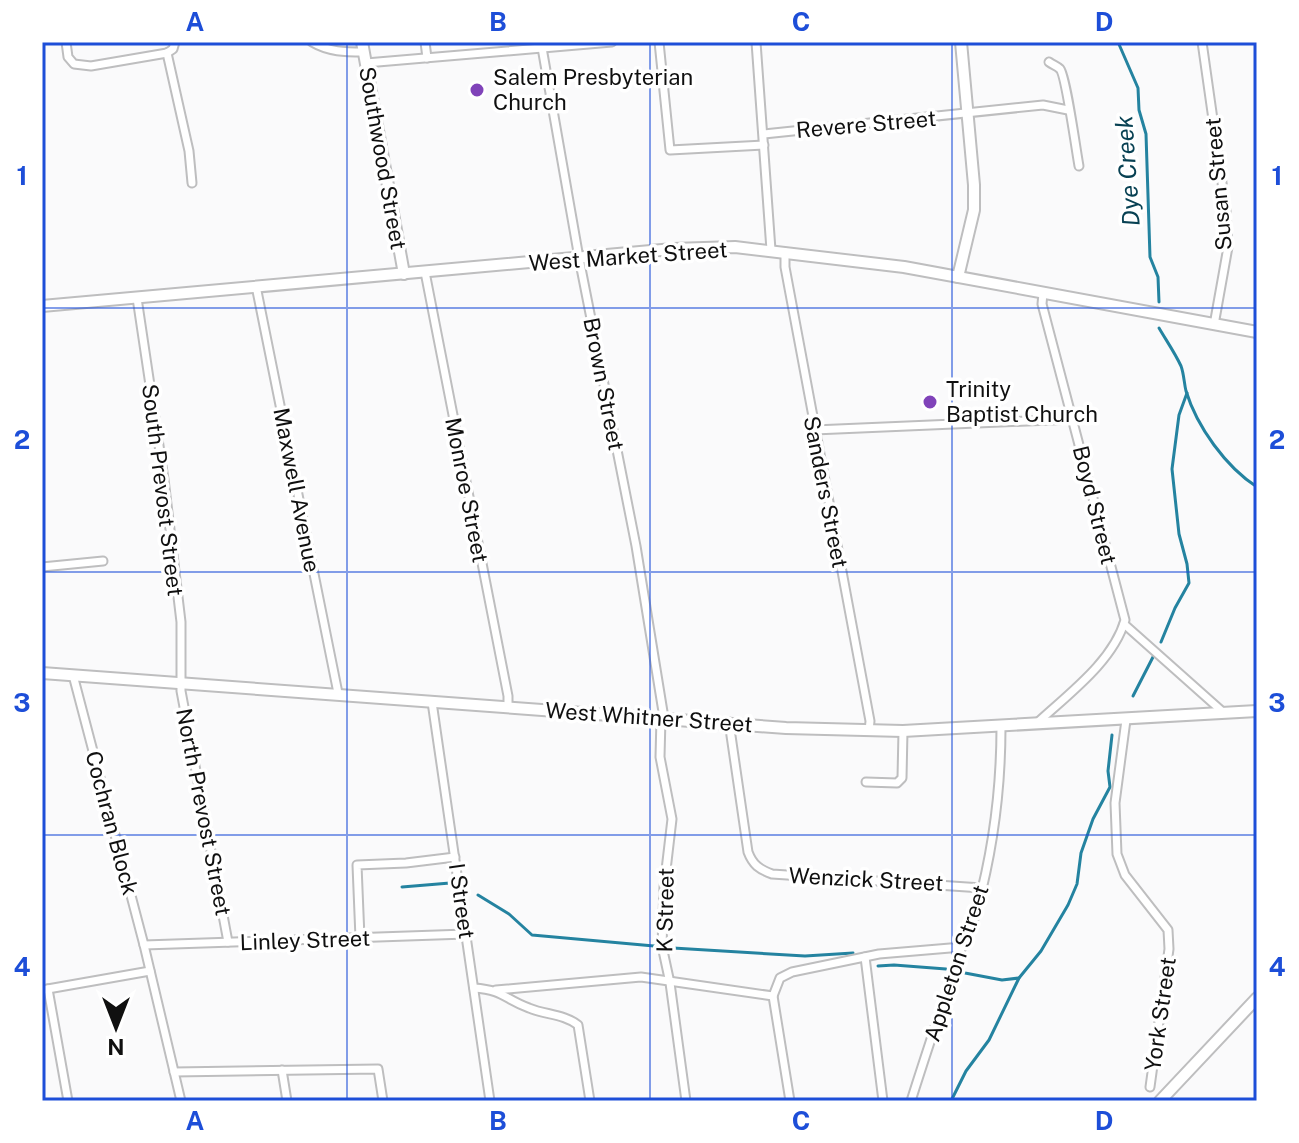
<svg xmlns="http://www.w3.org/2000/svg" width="1299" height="1143" viewBox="0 0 1299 1143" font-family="'Public Sans',sans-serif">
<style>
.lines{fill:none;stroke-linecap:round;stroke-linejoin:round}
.stream{stroke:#2483a0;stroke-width:3}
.street-casing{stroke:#bebebf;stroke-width:11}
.secondary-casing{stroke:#bebebf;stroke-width:14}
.street{stroke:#fff;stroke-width:7}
.secondary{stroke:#fff;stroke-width:10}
.grid{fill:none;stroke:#1d4ed8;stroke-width:2;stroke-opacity:0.55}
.poi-dot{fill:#8043b9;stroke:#fff;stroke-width:3}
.labels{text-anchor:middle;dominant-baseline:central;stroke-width:7;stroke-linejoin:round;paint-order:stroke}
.poi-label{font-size:22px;fill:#101010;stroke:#fff;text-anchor:start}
.street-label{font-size:22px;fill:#101010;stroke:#fff}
.water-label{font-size:24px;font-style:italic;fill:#084153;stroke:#fff}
.neatline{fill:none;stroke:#1d4ed8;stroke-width:3}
.grid-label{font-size:26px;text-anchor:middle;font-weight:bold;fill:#1d4ed8}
</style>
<rect width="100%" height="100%" fill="#fafafb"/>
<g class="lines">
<g class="stream">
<polyline points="1118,42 1138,88 1139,110 1146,134 1150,257 1158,277 1159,302"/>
<path d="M1159 328C1166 340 1175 353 1181 366 1184 374 1184 383 1186 391 1197 427 1226 467 1257 487"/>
<polyline points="1161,642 1175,608 1189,583 1187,564 1179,534 1172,469 1179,415 1187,393"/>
<polyline points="1133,696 1153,657"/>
<polyline points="402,887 450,883"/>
<polyline points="478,895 509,914 532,935 654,946"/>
<polyline points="673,948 805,956 853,953"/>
<polyline points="878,966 894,965 946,969"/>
<polyline points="965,973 1002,980 1019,978"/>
<polyline points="951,1101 966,1071 989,1040 1019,978 1041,951 1068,905 1077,884 1081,853 1093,819 1110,787 1108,771 1112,735"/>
</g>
<g class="street-casing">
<g id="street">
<polyline points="66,42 68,57 74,64 91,66 167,53"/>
<path d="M312 42C329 52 345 52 364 52"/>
<polyline points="425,42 427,58"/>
<polyline points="541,42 579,258 636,546 664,718"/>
<polyline points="659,42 670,150 764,145"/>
<polyline points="756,42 771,250"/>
<polyline points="1202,42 1226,211 1228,247 1214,325"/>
<polyline points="167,53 189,151 192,183"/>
<polyline points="167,53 173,49 175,42"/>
<path d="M1049 62C1053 65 1057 66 1060 69 1066 76 1076 150 1079 166"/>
<polyline points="366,63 612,42"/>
<polyline points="764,134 1043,105 1068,110"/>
<polyline points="785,252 785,267 870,721 869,731"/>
<polyline points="425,272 508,696 508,707"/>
<polyline points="256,286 338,693"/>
<polyline points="137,298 164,479 181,622 181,691 228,942"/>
<polyline points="814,430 1074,419"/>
<polyline points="42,567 103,561"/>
<polyline points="1124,624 1224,713"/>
<polyline points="73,675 144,945 181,1101"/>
<polyline points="432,702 490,1101"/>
<polyline points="661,718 660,757 672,819 664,887 662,946 670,983 686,1101"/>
<polyline points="1126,720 1115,803 1117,854 1125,875 1168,930 1169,949 1150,1087"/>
<path d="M729 722 748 852C753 865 759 869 772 874L982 888"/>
<path d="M1036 724C1067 695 1113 662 1125 620L1042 304 1043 293"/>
<polyline points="866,782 897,783 902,778 903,731"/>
<polyline points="360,938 357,865 406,863 455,857"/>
<polyline points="144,945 466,934"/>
<polyline points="865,957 883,1101"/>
<path d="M474 988C504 990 504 999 529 1008 546 1015 564 1014 578 1025L590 1101"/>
<polyline points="48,989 68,1101"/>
<polyline points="42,990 150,971"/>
<polyline points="496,990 641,977 773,996 780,978 792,972 879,954 962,947"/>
<polyline points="773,996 790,1101"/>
<polyline points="282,1070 287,1101"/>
<polyline points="174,1072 378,1069 383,1101"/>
<path d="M911 1101C927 1050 944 1000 961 949 966 936 974 923 977 909 993 850 1001 788 1001 727"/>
</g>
</g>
<g class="secondary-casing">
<g id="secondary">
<polyline points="362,42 404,274"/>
<polyline points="958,277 974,210 974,185 961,42"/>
<polyline points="42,306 673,249 735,247 904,267 1257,332"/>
<polyline points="42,673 786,728 903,731 1257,711"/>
<polyline points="1160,1101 1257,998"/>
</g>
</g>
<use href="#street" class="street"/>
<use href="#secondary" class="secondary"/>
</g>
<path class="grid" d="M347 42V1101M650 42V1101M952 42V1101M42 308H1257M42 572H1257M42 835H1257"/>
<g class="poi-dot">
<circle cx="477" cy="90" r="8"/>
<circle cx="930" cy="402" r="8"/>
</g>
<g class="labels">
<g class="poi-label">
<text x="493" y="77">Salem Presbyterian<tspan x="493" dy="25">Church</tspan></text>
<text x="946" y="389">Trinity<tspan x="946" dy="25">Baptist Church</tspan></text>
</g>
<g class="street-label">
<text transform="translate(866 124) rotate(-5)">Revere Street</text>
<text transform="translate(383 158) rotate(80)">Southwood Street</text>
<text transform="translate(1218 184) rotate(-95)">Susan Street</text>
<text transform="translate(628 256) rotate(-4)">West Market Street</text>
<text transform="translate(604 384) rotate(79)">Brown Street</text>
<text transform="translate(163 490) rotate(83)">South Prevost Street</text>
<text transform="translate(297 490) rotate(79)">Maxwell Avenue</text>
<text transform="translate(467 490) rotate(79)">Monroe Street</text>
<text transform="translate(826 492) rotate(79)">Sanders Street</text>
<text transform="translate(1095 505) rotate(76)">Boyd Street</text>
<text transform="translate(649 717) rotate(4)">West Whitner Street</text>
<text transform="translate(204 812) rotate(79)">North Prevost Street</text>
<text transform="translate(112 823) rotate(75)">Cochran Block</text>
<text transform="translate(866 879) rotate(3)">Wenzick Street</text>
<text transform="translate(462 901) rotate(82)">I Street</text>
<text transform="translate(665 910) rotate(-89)">K Street</text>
<text transform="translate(305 940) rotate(-2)">Linley Street</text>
<text transform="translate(956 963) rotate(-72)">Appleton Street</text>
<text transform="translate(1160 1014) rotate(-82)">York Street</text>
</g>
<g class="water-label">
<text transform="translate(1127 171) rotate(-94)">Dye Creek</text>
</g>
</g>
<rect width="1299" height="1143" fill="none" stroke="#ffffff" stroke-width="88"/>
<g transform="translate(116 1027) rotate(180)" stroke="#ffffff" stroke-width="6" paint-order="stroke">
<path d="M0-6L14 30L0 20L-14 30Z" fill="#101010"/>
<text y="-12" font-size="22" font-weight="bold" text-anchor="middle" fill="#101010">N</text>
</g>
<rect x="44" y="44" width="1211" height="1055" class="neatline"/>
<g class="grid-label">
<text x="195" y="31">A</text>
<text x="498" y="31">B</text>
<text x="801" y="31">C</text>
<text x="1104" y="31">D</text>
<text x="22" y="185">1</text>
<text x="1277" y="185">1</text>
<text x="22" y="449">2</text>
<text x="1277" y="449">2</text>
<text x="22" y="712">3</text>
<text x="1277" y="712">3</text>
<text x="22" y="976">4</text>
<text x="1277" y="976">4</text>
<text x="195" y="1130">A</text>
<text x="498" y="1130">B</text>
<text x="801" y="1130">C</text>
<text x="1104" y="1130">D</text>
</g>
</svg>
